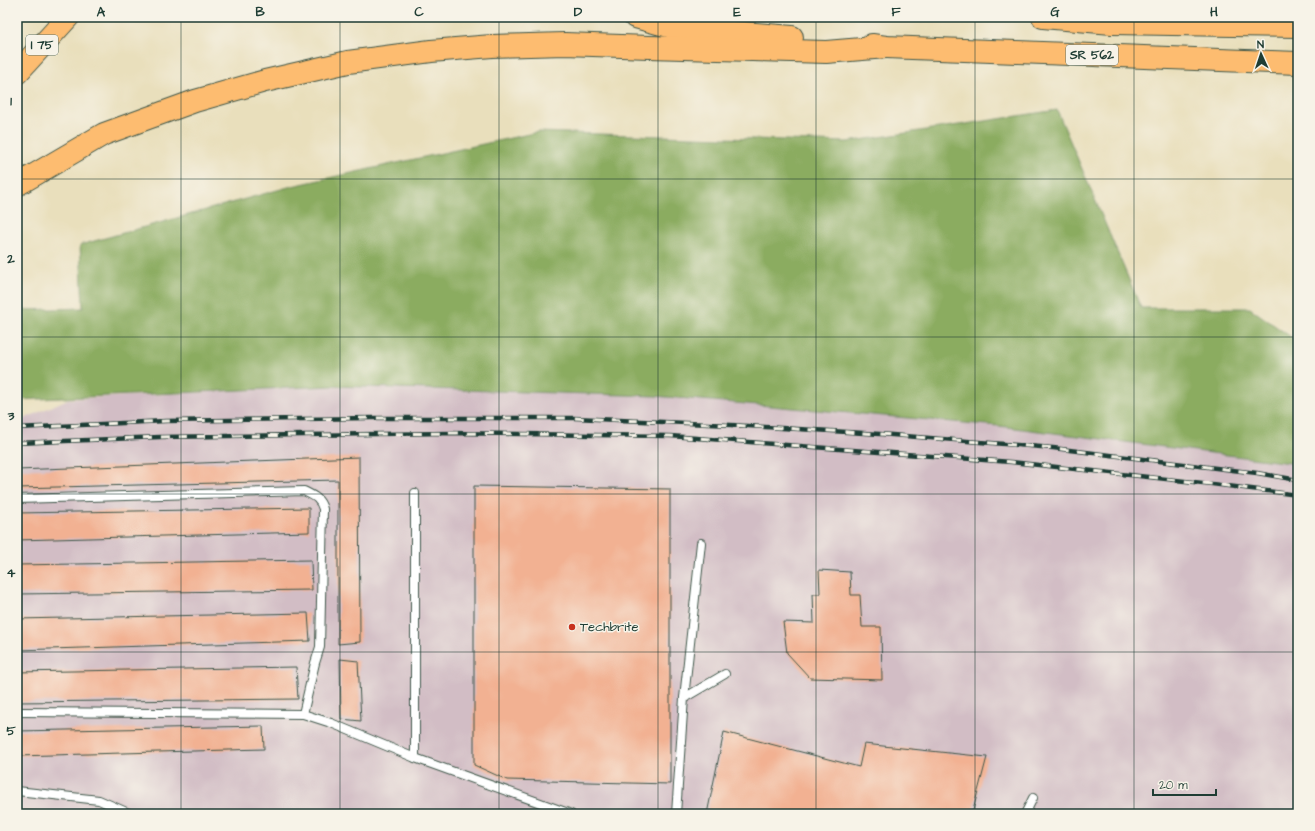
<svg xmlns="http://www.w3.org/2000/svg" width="1315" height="831" viewBox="0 0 1315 831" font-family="'Architects Daughter',sans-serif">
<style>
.industrial{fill:#d2bdc5}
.forest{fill:#8bac60;stroke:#55744a}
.building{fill:#f2b192}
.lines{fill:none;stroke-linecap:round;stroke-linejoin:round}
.lane-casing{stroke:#3d5548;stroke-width:10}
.highway-casing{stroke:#3d5548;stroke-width:24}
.lane{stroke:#fff;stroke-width:8}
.highway{stroke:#fdbc6f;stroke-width:22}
.rail-casing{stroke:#1f3d34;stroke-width:4.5}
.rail{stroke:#f7f3e8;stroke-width:3;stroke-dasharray:9;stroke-linecap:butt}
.grid{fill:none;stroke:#1f3d34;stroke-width:1;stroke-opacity:0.55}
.poi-dot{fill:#c8321e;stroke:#f7f3e8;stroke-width:1.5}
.labels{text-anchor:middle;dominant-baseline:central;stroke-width:3;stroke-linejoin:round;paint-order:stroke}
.shield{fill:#f7f3e8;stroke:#60746a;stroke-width:1}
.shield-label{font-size:12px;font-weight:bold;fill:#1f3d34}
.poi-label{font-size:13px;fill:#1f3d34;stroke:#f7f3e8;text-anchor:start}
.neatline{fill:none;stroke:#1f3d34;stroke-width:1.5}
.grid-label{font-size:13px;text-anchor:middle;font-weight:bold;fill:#1f3d34}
</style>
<rect width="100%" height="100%" fill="#f7f3e8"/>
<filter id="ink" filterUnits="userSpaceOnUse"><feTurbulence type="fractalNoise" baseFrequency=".025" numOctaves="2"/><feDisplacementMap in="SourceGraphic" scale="8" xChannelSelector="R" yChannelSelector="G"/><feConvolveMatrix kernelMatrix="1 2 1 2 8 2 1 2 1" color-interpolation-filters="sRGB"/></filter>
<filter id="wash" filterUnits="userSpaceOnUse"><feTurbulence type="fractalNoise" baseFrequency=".012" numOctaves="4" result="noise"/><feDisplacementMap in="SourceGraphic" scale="16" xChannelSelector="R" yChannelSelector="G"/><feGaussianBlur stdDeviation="0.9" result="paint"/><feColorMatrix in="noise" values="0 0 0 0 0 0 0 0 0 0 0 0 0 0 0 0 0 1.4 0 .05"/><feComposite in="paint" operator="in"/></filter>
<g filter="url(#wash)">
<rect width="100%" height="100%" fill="#e9dfbc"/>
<polygon class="industrial" points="332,386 655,396 999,426 1298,464 1298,814 17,814 17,422 68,399"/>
<polygon class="forest" points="1057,110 1141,308 1250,308 1298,342 1298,464 999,426 655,396 332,386 17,400 17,295 21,310 83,308 80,245 292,186 538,132 847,142"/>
<g id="blocks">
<g class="building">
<polygon points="359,457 360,642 338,644 338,480 17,488 17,470"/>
<polygon points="474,486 670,489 670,784 507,780 474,765"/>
<polygon points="309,508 309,532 17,540 17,513"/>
<polygon points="311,560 312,590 17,594 17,565"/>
<polygon points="819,570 850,572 851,595 860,595 862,627 881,627 882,680 810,678 787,653 783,622 814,623 813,594 820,594"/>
<polygon points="308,613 310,641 17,650 17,619"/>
<polygon points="340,659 358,661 361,721 341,719"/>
<polygon points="296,667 298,699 17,702 17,672"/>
<polygon points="263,726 264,749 17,756 17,731"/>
<polygon points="724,732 859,767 864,744 987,757 972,814 707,814"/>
<polygon points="17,810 49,812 49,814 17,814"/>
</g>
</g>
</g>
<g filter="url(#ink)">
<use href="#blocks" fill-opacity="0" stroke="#3d5548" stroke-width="1"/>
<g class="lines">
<g class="lane-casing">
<g id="lane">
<polyline points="415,493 415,758 571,814"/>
<path d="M17 499 304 491C314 496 320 498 323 509L320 647 315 663 303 714"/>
<polyline points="684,698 701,543"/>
<polyline points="17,712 303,714 331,723 415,758"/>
<polyline points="17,791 99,800 131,814"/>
<polyline points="676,814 684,698 725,674"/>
<polyline points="1025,814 1033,798"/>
</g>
</g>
<g class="highway-casing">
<g id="highway">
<polyline points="635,17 672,27 792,37"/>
<polyline points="1043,17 1112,23 1298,26"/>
<polyline points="872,45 886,47 1298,63"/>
<polyline points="17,73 68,17"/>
<polyline points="17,185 104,134 195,101 265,81 348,62 431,51 492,46 565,44 649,47 826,52 886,47"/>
</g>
</g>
<use href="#lane" class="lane"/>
<use href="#highway" class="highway"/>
<g class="rail-casing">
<g id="rail">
<polyline points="17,428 166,421 372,418 574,418 731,425 880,434 1053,448 1257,473 1298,480"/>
<polyline points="17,443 160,437 451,433 670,436 1011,462 1212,484 1298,495"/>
</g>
</g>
<use href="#rail" class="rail"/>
</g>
</g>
<path class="grid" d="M181 17V814M340 17V814M499 17V814M658 17V814M816 17V814M975 17V814M1134 17V814M17 179H1298M17 337H1298M17 494H1298M17 652H1298"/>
<circle class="poi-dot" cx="572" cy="627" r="4"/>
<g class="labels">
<g class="shield">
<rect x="26" y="35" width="32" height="20" rx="3"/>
<rect x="1066" y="45" width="52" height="20" rx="3"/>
</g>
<g class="shield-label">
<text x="42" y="45">I 75</text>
<text x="1092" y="55">SR 562</text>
</g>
<g class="poi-label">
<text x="580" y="627">Techbrite</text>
</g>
</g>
<rect width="1315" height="831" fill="none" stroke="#f7f3e8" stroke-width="44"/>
<g transform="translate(1261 54) rotate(357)" stroke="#f7f3e8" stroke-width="3" paint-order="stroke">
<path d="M0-3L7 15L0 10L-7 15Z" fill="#1f3d34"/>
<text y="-6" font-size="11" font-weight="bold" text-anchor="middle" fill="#1f3d34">N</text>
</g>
<path d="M1153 789v6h63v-6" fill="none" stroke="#1f3d34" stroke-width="2"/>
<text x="1159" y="789" font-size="12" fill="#1f3d34" stroke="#f7f3e8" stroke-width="3" paint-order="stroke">20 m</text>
<rect x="22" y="22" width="1271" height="787" class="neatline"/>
<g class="grid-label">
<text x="101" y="16">A</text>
<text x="260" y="16">B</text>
<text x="419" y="16">C</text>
<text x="578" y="16">D</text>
<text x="737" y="16">E</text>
<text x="896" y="16">F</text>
<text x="1055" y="16">G</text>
<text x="1214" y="16">H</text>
<text x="11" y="105">1</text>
<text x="11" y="263">2</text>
<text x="11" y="420">3</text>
<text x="11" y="577">4</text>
<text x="11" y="735">5</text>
</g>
</svg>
